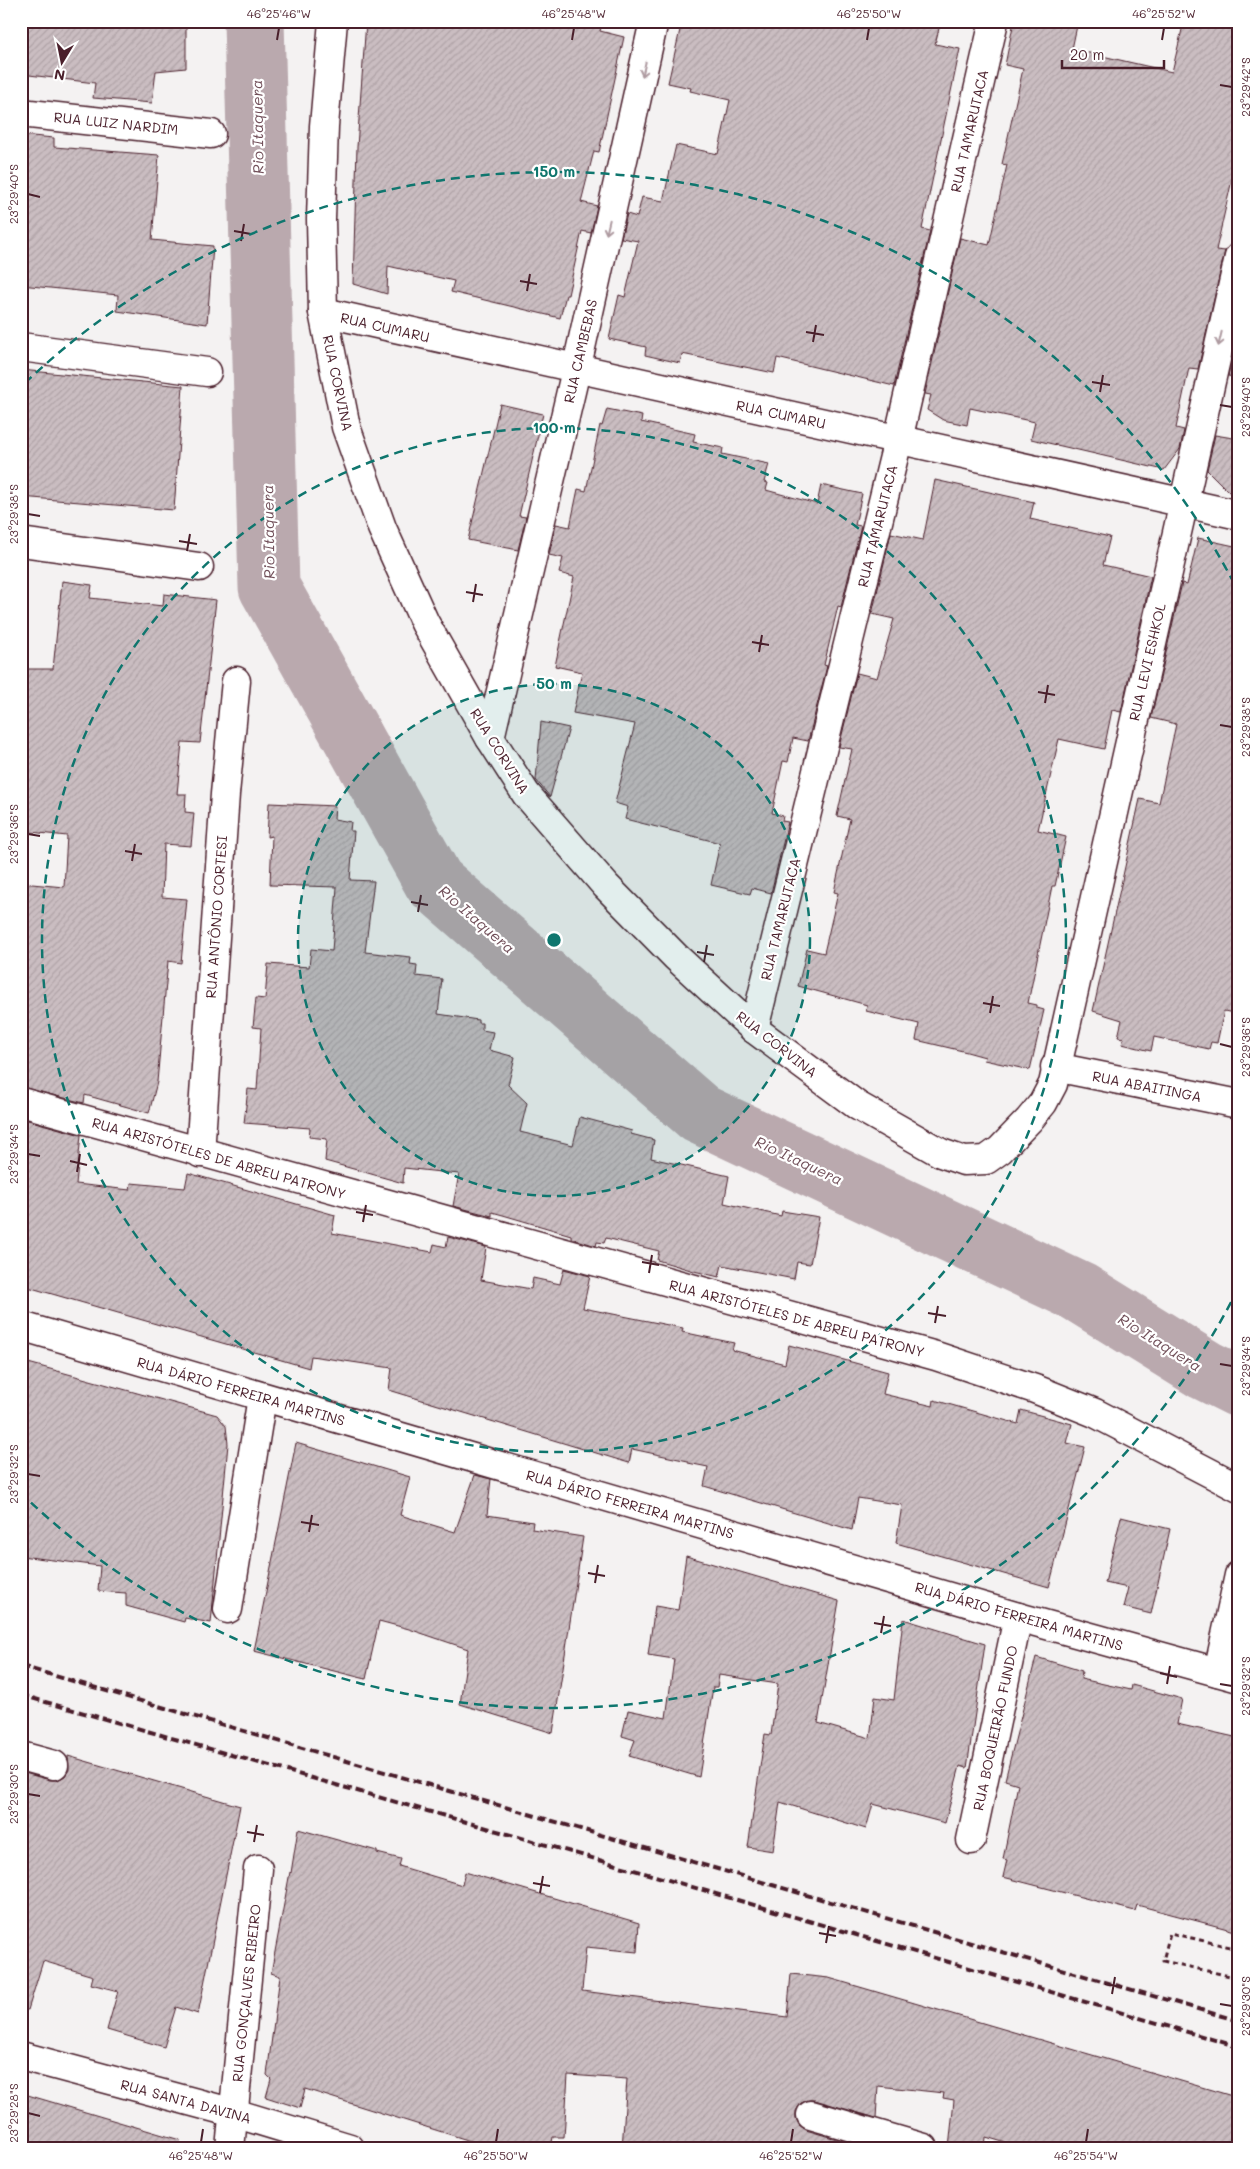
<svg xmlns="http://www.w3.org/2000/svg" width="1260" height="2169" viewBox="0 0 1260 2169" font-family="Mali,sans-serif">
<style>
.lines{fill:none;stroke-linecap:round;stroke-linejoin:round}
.river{stroke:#baa9ae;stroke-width:61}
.building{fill:url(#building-hatch);stroke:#4a1f2b}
.minor-casing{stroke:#4a1f2b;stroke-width:31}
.path{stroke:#4a1f2b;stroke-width:3;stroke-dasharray:5 4;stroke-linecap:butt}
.minor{stroke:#fff;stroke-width:28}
.rail{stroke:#4a1f2b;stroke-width:4;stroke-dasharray:8 4;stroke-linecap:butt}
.oneway{stroke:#ae9aa0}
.ticks{fill:none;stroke:#4a1f2b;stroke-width:2}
.ring{fill:none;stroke:#0f766e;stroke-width:2.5;stroke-dasharray:9 6}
.labels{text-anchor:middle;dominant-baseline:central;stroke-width:4.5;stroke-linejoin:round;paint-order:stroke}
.street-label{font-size:14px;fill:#4a1f2b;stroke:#fff}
.water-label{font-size:15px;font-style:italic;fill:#714f59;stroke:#fff}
.centre{fill:#0f766e;stroke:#fff;stroke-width:2.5}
.ring-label{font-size:15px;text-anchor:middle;font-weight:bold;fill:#0f766e;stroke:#fff;stroke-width:4.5;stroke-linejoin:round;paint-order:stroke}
.neatline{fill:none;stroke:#4a1f2b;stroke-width:2}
.ticks-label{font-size:12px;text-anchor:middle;fill:#4a1f2b}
</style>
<defs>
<pattern id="building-hatch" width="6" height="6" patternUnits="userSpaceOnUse" patternTransform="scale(1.25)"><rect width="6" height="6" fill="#cabdc1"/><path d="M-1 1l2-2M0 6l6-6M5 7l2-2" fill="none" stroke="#afa2a6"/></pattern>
</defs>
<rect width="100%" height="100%" fill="#f4f2f2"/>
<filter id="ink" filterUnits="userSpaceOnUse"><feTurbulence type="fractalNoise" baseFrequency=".02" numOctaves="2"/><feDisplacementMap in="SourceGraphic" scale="10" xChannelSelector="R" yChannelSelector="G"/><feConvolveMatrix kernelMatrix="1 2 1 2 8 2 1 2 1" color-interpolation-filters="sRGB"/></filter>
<g filter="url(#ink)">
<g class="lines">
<polyline class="river" points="254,21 269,587 434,882 700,1114 1079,1292 1205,1370 1239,1387"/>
</g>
<g class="building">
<polygon points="21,21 186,21 186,68 156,71 152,103 93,98 95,83 21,74"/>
<polygon points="366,21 603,21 600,31 624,37 599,152 594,151 581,202 597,206 591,233 582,231 568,295 566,295 560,318 451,292 454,281 388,266 387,294 353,284 357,147"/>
<polygon points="682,21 941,21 935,44 960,49 922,229 930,231 894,386 777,358 774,373 682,354 680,363 645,355 646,347 609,339 619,295 625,297 638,241 621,238 627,214 637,217 642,197 663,201 676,145 718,154 730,100 690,91 691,88 668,83"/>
<polygon points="1014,21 1078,21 1072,49 1172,72 1184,21 1239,21 1239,149 1216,250 1225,251 1198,369 1189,368 1176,428 1184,430 1180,449 1164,470 1031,439 1035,422 970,408 967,425 943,420 927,410 931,395 925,394 960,238 989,245 1007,165 1002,164 1023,69 1005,65"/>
<polygon points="21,135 54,138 54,147 159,155 152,240 213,246 207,324 117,311 118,295 21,285"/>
<polygon points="1239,329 1239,378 1228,376"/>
<polygon points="21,370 183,386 174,510 21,497"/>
<polygon points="500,404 543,414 519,516 526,517 518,550 468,540"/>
<polygon points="607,409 642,416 641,422 695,434 693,442 723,448 722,454 769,464 764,482 768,483 766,490 817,504 821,485 862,494 855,525 861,526 841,607 838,606 824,665 827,666 808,741 793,738 788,762 783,761 772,813 783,816 782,821 788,822 771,893 752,888 750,894 711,885 720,843 625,819 628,807 615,803 635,724 573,713 582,672 555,666 574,577 559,573 563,558 549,555 556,524 570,527 578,489 586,491 600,425 602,426"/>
<polygon points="1215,435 1239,439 1239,499 1235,498 1207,470"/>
<polygon points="935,480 1034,502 1030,519 1110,537 1103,565 1151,576 1121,712 1112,710 1104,749 1059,739 1038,830 1066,837 1055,886 1052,886 1028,1003 1037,1005 1037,1008 1044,1010 1030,1070 984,1060 985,1057 967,1052 916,1040 919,1024 866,1011 867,1005 798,986 807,949 824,953 838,893 834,892 850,819 837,816 852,749 839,747 857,673 877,678 894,619 872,614 891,533 923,540"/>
<polygon points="1198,538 1239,547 1239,1014 1224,1011 1217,1043 1211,1042 1209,1049 1154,1037 1151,1051 1122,1044 1124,1038 1118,1037 1122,1020 1093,1011 1140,799 1159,803 1176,724 1151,718 1182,583 1187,585"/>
<polygon points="62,581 92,585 90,598 163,606 164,594 216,600 200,743 182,742 177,794 186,794 185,812 194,813 191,846 164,844 162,897 187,899 181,963 168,961 157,1082 149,1113 85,1095 84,1103 21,1087 21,883 64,887 67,836 21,831 21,736 24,701 21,701 21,669 53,669"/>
<polygon points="541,722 569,728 550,797 536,780"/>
<polygon points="269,803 335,806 334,819 351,822 350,831 354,831 350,880 374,881 365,952 411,957 410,964 417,965 416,976 442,979 438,1014 478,1020 478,1023 482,1023 482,1030 493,1032 489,1050 515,1057 508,1085 527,1103 520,1132 573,1145 580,1117 632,1131 631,1134 654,1140 651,1158 729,1176 724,1203 781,1216 782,1211 819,1217 810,1264 797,1262 794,1279 722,1265 719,1277 694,1271 657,1260 659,1251 606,1238 604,1243 597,1242 596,1246 571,1238 571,1235 503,1215 492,1212 492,1216 453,1206 459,1174 404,1168 403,1183 325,1161 327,1139 309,1137 310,1128 244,1123 248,1089 257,1090 261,1028 253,1027 256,998 265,999 268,964 309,967 311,949 332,951 337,887 270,885 272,836 267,837"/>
<polygon points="21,1118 81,1135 76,1184 130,1190 131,1183 185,1188 188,1173 335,1215 332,1233 432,1252 434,1244 446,1247 448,1237 486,1247 481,1280 531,1289 533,1278 560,1284 564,1269 590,1276 583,1308 683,1328 682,1332 734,1343 732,1350 785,1364 789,1345 888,1372 883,1394 933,1406 934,1400 1018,1424 1021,1410 1072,1424 1067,1443 1085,1447 1049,1587 896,1543 902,1505 858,1498 852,1530 704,1486 708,1467 688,1463 688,1461 632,1449 629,1463 389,1390 392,1368 311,1356 309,1368 21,1285"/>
<polygon points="21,1361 217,1415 226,1426 228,1444 211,1623 185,1618 184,1622 126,1606 126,1593 98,1591 100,1566 21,1556"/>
<polygon points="296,1443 410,1477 400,1515 455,1532 475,1475 491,1479 487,1515 533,1522 532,1529 583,1537 553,1733 460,1704 468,1649 409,1629 379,1621 366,1679 254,1651"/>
<polygon points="1121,1517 1170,1529 1151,1614 1123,1607 1128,1588 1105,1583"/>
<polygon points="686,1556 839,1601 818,1723 870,1738 875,1697 894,1700 903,1619 985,1644 967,1768 960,1766 945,1823 873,1804 866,1829 780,1802 773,1851 748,1847 765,1734 771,1735 778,1684 719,1675 717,1687 713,1687 699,1777 629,1756 635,1740 622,1736 628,1710 666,1718 674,1659 648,1655 655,1606 678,1610"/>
<polygon points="1036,1657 1082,1671 1081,1679 1131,1690 1132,1685 1182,1699 1177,1724 1239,1738 1239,1932 1137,1905 1135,1911 1003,1877 1007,1860 1003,1859 1018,1784 1005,1780"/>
<polygon points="68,1756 240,1806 198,2014 176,2007 164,2047 107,2030 118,1991 91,1984 93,1976 43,1961 28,2010 21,2009 21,1772 50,1780 58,1780 65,1776 69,1770"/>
<polygon points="298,1829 377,1851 377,1853 401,1859 399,1866 462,1885 465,1872 639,1923 637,1952 586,1947 582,1991 787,2017 791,1974 829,1978 1239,2098 1239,2148 1023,2148 986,2137 985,2148 949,2148 954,2100 943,2098 944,2093 878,2086 876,2118 815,2100 808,2100 801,2103 796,2111 796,2118 799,2125 806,2130 867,2148 622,2148 627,2079 568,2075 564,2137 553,2137 551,2148 493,2148 305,2089 300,2108 266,2097 271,2079 267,2075 280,1976 271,1973 290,1872 291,1873"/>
<polygon points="21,2093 180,2140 179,2148 21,2148"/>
</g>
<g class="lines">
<g class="minor-casing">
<g id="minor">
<polyline points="333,21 324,126 321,219 323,312 346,427 382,528 425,623 490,738 526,794 606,886 676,957 754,1029 858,1106 941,1153 964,1161 986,1160 1000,1150 1029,1120 1043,1103 1053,1084 1239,257"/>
<polyline points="21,113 211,134"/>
<polyline points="323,312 1239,515"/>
<polyline points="21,347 207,372"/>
<polyline points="21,542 199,567"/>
<polyline points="490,738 576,370 654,21"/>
<polyline points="754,1029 898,440 994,21"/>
<polyline points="1055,1067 1239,1104"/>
<polyline points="21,1102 936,1356 1035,1389 1095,1413 1239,1488"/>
<polyline points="200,1153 225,794 236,681"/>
<polyline points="21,1326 1018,1617 1239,1678"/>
<polyline points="228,1609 262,1397"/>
<polyline points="1218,1672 1239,1575"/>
<polyline points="21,1756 54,1765"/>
<polyline points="971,1840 1018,1617"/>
<polyline points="21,2056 234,2113 350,2148"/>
<polyline points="811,2115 924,2148"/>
<polyline points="230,2148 258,1869"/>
</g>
</g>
<g class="path">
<polyline points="1239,1949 1170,1933 1163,1961 1239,1978"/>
<polyline points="1239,2096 1234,2098 1239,2099"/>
</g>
<use href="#minor" class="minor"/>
<g class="rail">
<polyline points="21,1666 1239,2021"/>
<polyline points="21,1695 655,1876 1239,2047"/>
</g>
</g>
<defs><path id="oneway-shaft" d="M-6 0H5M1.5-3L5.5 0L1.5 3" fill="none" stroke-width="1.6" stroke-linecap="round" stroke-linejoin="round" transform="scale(1.25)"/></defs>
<g class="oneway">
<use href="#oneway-shaft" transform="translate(644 69) rotate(103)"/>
<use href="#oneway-shaft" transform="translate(608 227) rotate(103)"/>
<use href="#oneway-shaft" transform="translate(1220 339) rotate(103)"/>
</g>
</g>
<path class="ticks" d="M277 40 279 28M572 40 574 28M867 40 869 28M1162 40 1164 28M1220 85 1232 87M28 194 40 197M234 231 251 234M241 241 244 224M520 281 537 284M527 291 530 274M806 332 824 335M813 342 816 325M1092 382 1110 385M1100 392 1103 375M1220 405 1232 407M28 514 40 516M179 541 197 544M187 551 190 534M466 592 483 595M473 602 476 584M752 642 769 645M759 652 762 635M1038 692 1055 695M1045 703 1048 685M1220 725 1232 727M28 834 40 836M125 851 142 854M132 861 135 844M411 902 428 905M418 912 421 895M697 952 714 955M704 962 707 945M983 1003 1000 1006M990 1013 993 996M1220 1044 1232 1047M28 1154 40 1156M70 1161 87 1165M77 1172 80 1154M356 1212 373 1215M363 1222 366 1205M642 1262 659 1265M649 1273 652 1255M928 1313 946 1316M935 1323 938 1306M1220 1364 1232 1366M28 1474 40 1476M301 1522 319 1525M309 1532 312 1515M588 1573 605 1576M595 1583 598 1565M874 1623 891 1626M881 1633 884 1616M1160 1673 1177 1677M1167 1684 1170 1666M1220 1684 1232 1686M28 1794 40 1796M247 1832 264 1835M254 1842 257 1825M533 1883 550 1886M540 1893 543 1876M819 1933 836 1936M826 1943 829 1926M1105 1984 1122 1987M1112 1994 1115 1977M1220 2004 1232 2006M28 2113 40 2116M201 2142 203 2129M496 2142 498 2129M791 2142 793 2129M1086 2142 1088 2129"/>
<circle cx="554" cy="940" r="256" fill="#0f766e" fill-opacity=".12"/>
<g class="ring">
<circle cx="554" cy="940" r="256"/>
<circle cx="554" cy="940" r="512"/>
<path d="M1238 1289A768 768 0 0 1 25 1497M25 383A768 768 0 0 1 1238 591"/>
</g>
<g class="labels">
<g class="street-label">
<text transform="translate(116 123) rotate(6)">RUA LUIZ NARDIM</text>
<text transform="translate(969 131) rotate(-77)">RUA TAMARUTACA</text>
<text transform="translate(385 327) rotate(13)">RUA CUMARU</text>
<text transform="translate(580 351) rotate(-77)">RUA CAMBEBAS</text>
<text transform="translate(338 383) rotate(78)">RUA CORVINA</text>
<text transform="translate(781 414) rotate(12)">RUA CUMARU</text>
<text transform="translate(877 526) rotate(-76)">RUA TAMARUTACA</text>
<text transform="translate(1147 662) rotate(-77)">RUA LEVI ESHKOL</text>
<text transform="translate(500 751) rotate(58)">RUA CORVINA</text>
<text transform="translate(216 917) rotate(-86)">RUA ANTÔNIO CORTESI</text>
<text transform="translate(780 919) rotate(-76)">RUA TAMARUTACA</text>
<text transform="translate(777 1044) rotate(38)">RUA CORVINA</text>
<text transform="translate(1147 1086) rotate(11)">RUA ABAITINGA</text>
<text transform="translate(219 1158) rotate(16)">RUA ARISTÓTELES DE ABREU PATRONY</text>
<text transform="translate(797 1318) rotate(15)">RUA ARISTÓTELES DE ABREU PATRONY</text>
<text transform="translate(241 1391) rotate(16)">RUA DÁRIO FERREIRA MARTINS</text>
<text transform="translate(630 1504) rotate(16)">RUA DÁRIO FERREIRA MARTINS</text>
<text transform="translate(1019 1616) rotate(16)">RUA DÁRIO FERREIRA MARTINS</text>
<text transform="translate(995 1728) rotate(-78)">RUA BOQUEIRÃO FUNDO</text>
<text transform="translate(246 1993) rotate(-84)">RUA GONÇALVES RIBEIRO</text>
<text transform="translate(186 2101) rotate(15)">RUA SANTA DAVINA</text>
</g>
<g class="water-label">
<text transform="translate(257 127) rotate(-91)">Rio Itaquera</text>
<text transform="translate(268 532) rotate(-91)">Rio Itaquera</text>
<text transform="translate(477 919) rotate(41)">Rio Itaquera</text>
<text transform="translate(799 1160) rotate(25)">Rio Itaquera</text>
<text transform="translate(1160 1342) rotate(32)">Rio Itaquera</text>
</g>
</g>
<circle cx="554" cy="940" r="8" class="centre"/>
<g class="ring-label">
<text x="554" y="177">150 m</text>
<text x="554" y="433">100 m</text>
<text x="554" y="689">50 m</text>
</g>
<rect width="1260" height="2169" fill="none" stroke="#fff" stroke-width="55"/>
<g transform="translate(62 62) rotate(190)" stroke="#ffffff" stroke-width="4" paint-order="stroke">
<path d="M0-4L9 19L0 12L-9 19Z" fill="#4a1f2b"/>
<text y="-8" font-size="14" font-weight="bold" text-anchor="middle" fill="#4a1f2b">N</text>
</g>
<path d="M1062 60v8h102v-8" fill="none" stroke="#4a1f2b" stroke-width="2.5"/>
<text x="1070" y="60" font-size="15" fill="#4a1f2b" stroke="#ffffff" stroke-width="4" paint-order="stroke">20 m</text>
<rect x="28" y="28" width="1204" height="2114" class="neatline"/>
<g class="ticks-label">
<text x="279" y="18">46°25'46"W</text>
<text x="574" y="18">46°25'48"W</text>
<text x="869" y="18">46°25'50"W</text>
<text x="1164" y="18">46°25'52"W</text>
<text transform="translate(1246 87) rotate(-90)" y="4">23°29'42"S</text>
<text transform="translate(14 194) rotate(-90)" y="4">23°29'40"S</text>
<text transform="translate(1246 407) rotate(-90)" y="4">23°29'40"S</text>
<text transform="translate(14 514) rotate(-90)" y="4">23°29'38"S</text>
<text transform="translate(1246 727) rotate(-90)" y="4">23°29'38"S</text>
<text transform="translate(14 834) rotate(-90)" y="4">23°29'36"S</text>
<text transform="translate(1246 1047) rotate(-90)" y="4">23°29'36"S</text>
<text transform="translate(14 1154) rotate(-90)" y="4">23°29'34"S</text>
<text transform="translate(1246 1366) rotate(-90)" y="4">23°29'34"S</text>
<text transform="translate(14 1474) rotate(-90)" y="4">23°29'32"S</text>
<text transform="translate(1246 1686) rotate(-90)" y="4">23°29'32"S</text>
<text transform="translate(14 1794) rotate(-90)" y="4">23°29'30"S</text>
<text transform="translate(1246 2006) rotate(-90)" y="4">23°29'30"S</text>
<text transform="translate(14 2113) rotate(-90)" y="4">23°29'28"S</text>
<text x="201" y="2160">46°25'48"W</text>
<text x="496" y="2160">46°25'50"W</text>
<text x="791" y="2160">46°25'52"W</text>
<text x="1086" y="2160">46°25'54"W</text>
</g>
</svg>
